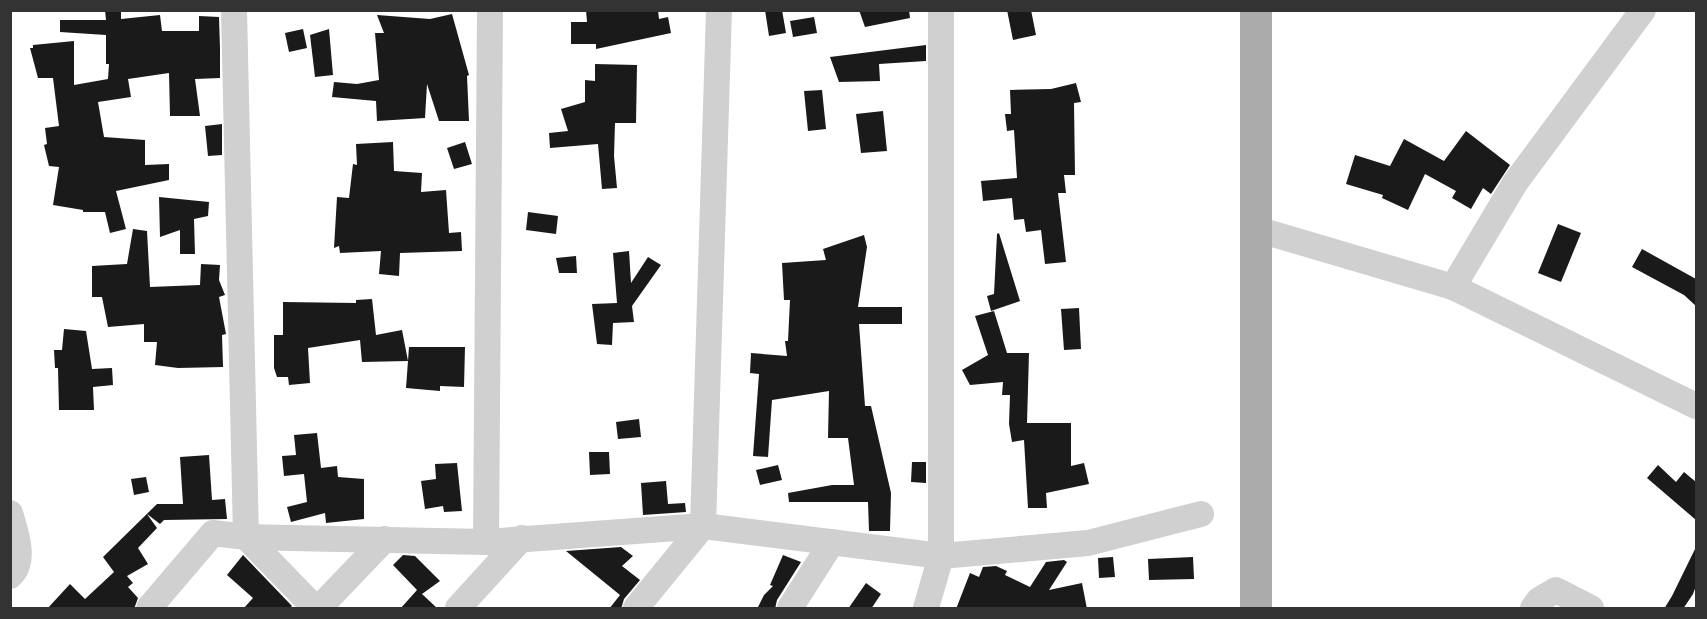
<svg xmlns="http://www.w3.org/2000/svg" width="1707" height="619" viewBox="0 0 1707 619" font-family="Cabin,sans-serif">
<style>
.building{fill:#1a1a1a}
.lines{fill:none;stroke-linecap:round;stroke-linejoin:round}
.minor{stroke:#d0d0d0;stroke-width:26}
.major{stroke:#ababab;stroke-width:32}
</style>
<rect width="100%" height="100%" fill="#fff"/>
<g class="building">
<polygon points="105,10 121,10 121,19 160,15 162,31 199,31 199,16 219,17 220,48 220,78 195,79 200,116 170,116 169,73 128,79 131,97 98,102 104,137 145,140 145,165 169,164 169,180 116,191 126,229 110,233 105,212 83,212 83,210 53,205 59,167 49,166 44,145 47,144 45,128 59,126 53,78 38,78 30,48 33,48 33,45 74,41 74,85 108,79 109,64 106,64 106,35 60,32 60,20 106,20"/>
<polygon points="586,10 658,10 659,19 668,17 671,33 596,49 596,44 571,44 571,22 587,22"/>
<polygon points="765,10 782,10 786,33 769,36"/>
<polygon points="859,10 909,10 910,18 865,27"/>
<polygon points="1007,10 1031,10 1036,35 1013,40"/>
<polygon points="452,14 469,75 467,76 469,121 439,121 427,84 425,118 377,121 376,101 332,97 334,82 357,84 379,80 375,33 384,33 377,15 430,19"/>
<polygon points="814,17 817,33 793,37 790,21"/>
<polygon points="303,29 307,48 289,52 285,33"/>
<polygon points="329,29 333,75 315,77 310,35"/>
<polygon points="926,45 926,61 879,64 880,81 839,82 830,57"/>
<polygon points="595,64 637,65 636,123 615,123 614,156 617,188 602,189 598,144 550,148 549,133 568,131 561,109 585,102 585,80 595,81"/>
<polygon points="1076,83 1081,102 1074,103 1075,175 1064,175 1066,193 1058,193 1066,262 1045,264 1041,230 1026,232 1024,219 1014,220 1012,198 983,201 981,181 1017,178 1014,130 1007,131 1005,114 1011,114 1010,90 1051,89"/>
<polygon points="822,90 826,129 808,131 804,91"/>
<polygon points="883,111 887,151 861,153 856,114"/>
<polygon points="222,124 222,155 208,156 205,126"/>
<polygon points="1466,131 1510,165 1491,194 1483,188 1471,209 1452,198 1456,191 1425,174 1408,210 1382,198 1383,195 1346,184 1355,155 1390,166 1404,139 1444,161"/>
<polygon points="393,142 394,171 422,173 421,192 446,190 449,233 461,232 462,251 400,253 399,276 379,274 381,251 340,253 339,246 334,248 337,197 349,198 353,164 357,165 356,144"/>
<polygon points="465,142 472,164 454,169 447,148"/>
<polygon points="159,197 209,202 208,216 194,219 195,254 180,254 180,230 160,237"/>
<polygon points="528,212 558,216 556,234 526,230"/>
<polygon points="1558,224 1581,233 1561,282 1538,273"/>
<polygon points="133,229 147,231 150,287 200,285 201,264 220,265 219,280 225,295 219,297 226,334 222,335 223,367 178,368 155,365 157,342 144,342 144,324 108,327 102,297 92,297 92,266 127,264"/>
<polygon points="999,233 1020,301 991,311 987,296 994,294 997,234"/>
<polygon points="864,235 867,247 858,307 902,307 902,324 859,324 865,406 871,406 891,493 890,531 869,531 868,502 789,502 788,493 832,485 854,485 848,438 828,438 829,391 772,400 768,457 753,456 759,374 750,373 751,353 787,356 785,341 788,341 790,300 784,300 782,263 826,260 823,249"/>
<polygon points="1642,249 1696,279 1696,306 1684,295 1632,267"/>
<polygon points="629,251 631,283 648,257 661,265 632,306 634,322 613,323 612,345 597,344 592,304 617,303 613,253"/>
<polygon points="576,256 577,273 559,273 556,258"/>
<polygon points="372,299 376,335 402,330 408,361 362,362 360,340 308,348 310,383 289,385 288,377 277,377 274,368 274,335 283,335 283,302 356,303 356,300"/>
<polygon points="1079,308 1081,349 1064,350 1061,309"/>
<polygon points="994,311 1007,353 1029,353 1027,423 1071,423 1071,466 1084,463 1089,484 1046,493 1047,508 1028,508 1024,440 1012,442 1009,424 1010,395 1002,395 1003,382 970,385 962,370 988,355 975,316"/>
<polygon points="64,329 86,331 92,369 112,368 113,385 93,387 94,410 59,410 58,368 55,368 54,350 62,350"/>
<polygon points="409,347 465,347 464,387 440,386 440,391 406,388"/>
<polygon points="639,419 641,437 618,439 616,422"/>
<polygon points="317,433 321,468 337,466 338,477 364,479 364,519 326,523 325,513 291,522 287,507 307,502 304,474 284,476 282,456 296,455 294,435"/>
<polygon points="589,452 609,452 610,474 590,475"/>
<polygon points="209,455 212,500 225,499 227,519 164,520 160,524 147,514 157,528 138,548 148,564 127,576 133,583 128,587 138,598 134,609 47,609 70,584 85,599 114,572 103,557 157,504 183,504 180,457"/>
<polygon points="912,462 926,462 926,483 911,482"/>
<polygon points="457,463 462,511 444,512 443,506 425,509 421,481 436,479 435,464"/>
<polygon points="778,465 782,480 760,485 756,470"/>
<polygon points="1658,465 1676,482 1684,472 1696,482 1696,520 1647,478"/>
<polygon points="146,477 149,492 134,495 131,479"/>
<polygon points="666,481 668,504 685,503 686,512 643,515 641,483"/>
<polygon points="621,547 633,556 622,566 640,580 624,599 621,609 609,609 620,595 566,551"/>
<polygon points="1696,547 1696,586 1693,594 1683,609 1664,609 1672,596"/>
<polygon points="243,555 292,606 289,609 243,609 253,598 227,575"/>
<polygon points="403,555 415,556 440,581 422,594 438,609 400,609 417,590 393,565"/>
<polygon points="783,555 801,562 777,600 775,609 757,609 764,595 773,586 770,585"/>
<polygon points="1113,557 1115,577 1099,578 1098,558"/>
<polygon points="1193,557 1194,579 1149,580 1148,559"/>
<polygon points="1064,560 1067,562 1049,590 1082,583 1087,609 956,609 970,573 979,577 983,567 996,566 1007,571 1005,575 1030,587 1046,562"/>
<polygon points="866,583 881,594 871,609 848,609"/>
</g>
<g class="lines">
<g class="minor">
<polyline points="234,10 246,537 315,608"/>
<polyline points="1256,229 1453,287 1696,406"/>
<polyline points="1453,287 1515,183 1643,10"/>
<path d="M10 513C15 531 27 561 10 576"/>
<polyline points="486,542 490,10"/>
<polyline points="149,608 213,533 246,537 486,542 703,526 941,556 1088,543 1201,514"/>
<polyline points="319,608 385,539"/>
<polyline points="458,608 522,538"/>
<polyline points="636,608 703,526 719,10"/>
<polyline points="790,608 832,542"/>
<polyline points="926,608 941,556 941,10"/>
<polyline points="1533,608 1539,600 1556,590 1591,608"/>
</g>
<polyline class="major" points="1256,10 1256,608"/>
</g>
<rect width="1707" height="619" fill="none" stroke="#333333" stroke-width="24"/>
</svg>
